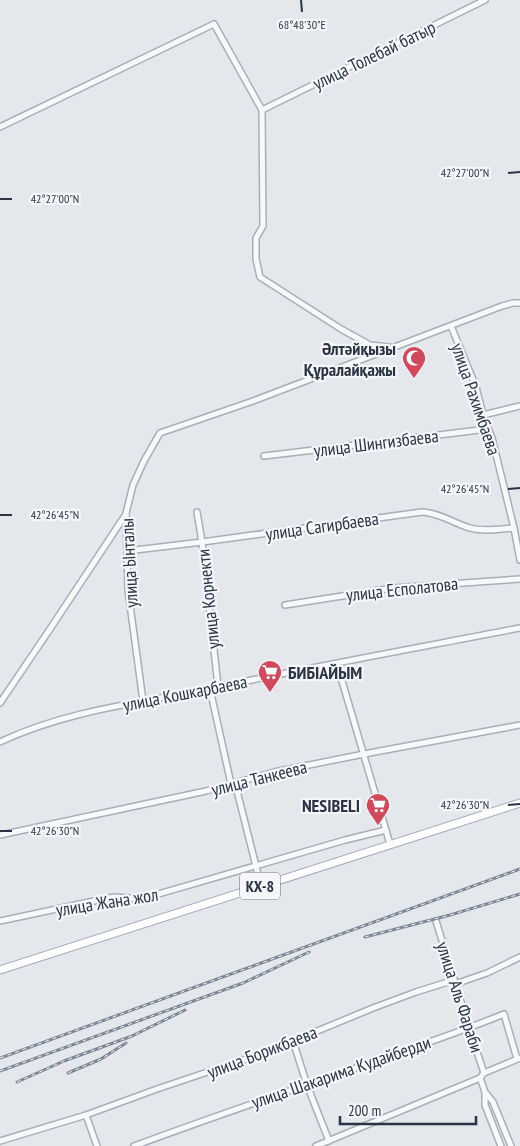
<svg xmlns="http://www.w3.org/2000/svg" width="520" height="1146" viewBox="0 0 520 1146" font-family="'PT Sans Narrow',sans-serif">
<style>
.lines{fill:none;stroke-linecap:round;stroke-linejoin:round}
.minor-casing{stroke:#a9aeb7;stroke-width:8}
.major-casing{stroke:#a3abb8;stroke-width:9}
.minor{stroke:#f7f8fa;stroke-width:5}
.major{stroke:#fff;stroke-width:7}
.rail-casing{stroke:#7d8696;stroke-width:3}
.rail{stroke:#f4f6f9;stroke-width:1;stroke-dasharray:4;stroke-linecap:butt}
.ticks{fill:none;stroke:#2b3445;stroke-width:2}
.labels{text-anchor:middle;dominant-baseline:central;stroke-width:4.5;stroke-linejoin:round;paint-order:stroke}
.shield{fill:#f4f6f9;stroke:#676e7b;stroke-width:1}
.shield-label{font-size:16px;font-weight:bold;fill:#2b3445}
.street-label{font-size:18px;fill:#2b3445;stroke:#f4f6f9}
.poi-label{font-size:18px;font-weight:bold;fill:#2b3445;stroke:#f4f6f9;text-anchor:end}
.ticks-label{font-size:12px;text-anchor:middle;fill:#2b3445;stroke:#f4f6f9;stroke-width:4.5;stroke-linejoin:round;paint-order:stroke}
</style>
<rect width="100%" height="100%" fill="#e4e7ec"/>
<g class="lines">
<g class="minor-casing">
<g id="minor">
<polyline points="262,110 485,0"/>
<polyline points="0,127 214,24 262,110 263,226 256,238 256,259 260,277 341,329 370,345 389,347"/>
<polyline points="451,326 476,387 483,415 492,438 514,528 520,560"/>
<polyline points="483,415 520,406"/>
<polyline points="264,456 488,429"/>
<polyline points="197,512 202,542 218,686"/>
<path d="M127 551 202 542 422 512C440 513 453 523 470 528 484 532 500 529 514 528"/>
<polyline points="285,605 393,588 520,579"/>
<polyline points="337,664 390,844"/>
<polyline points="210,689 231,784"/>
<polyline points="143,701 128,590 126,513 133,485 144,461 160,433 253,401 502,306 513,303 520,303"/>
<polyline points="0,703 50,629 126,514"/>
<path d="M0 742C65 711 138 703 208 689 312 667 416 648 520 628"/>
<polyline points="235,783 261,886"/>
<polyline points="0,835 206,791 274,772 364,754 520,725"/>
<polyline points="0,921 108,898 116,897 141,899 345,840 386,830"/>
<polyline points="436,921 469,1028 484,1073"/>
<polyline points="293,1041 307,1085 329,1141"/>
<polyline points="480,1078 485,1092 493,1102 511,1146"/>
<polyline points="485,1093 485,1105 501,1146"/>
<polyline points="86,1115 97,1146"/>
<polyline points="0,1141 86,1115 157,1089 264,1053 373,1008 416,992 451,981 455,984 487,973 520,957"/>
<path d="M134 1146C215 1116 297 1088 379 1060 420 1045 463 1031 504 1014L517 1059"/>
<polyline points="316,1146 480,1078 484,1073 520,1058"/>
</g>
</g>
<g class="major-casing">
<polyline id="major" points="0,970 520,803"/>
</g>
<use href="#minor" class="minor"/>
<use href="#major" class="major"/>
<g class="rail-casing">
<g id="rail">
<polyline points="365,937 450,915 520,894"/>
<polyline points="0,1058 520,869"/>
<polyline points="0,1071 243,983 309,952"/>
<polyline points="68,1073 101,1059 126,1043"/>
<polyline points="17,1082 64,1061 132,1036 185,1010"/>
</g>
</g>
<use href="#rail" class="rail"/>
</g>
<path class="ticks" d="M301 0 302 12M508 173 520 172M0 199H12M508 489 520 488M0 515H12M508 805 520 804M0 831H12"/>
<defs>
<g id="mosque-pin" transform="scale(1.25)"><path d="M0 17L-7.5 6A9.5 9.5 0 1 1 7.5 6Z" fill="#d1495b" stroke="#f4f6f9"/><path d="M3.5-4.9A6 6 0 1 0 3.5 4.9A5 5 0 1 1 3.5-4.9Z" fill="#fff"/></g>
<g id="supermarket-pin" transform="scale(1.25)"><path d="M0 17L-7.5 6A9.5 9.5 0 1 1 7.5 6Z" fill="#d1495b" stroke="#f4f6f9"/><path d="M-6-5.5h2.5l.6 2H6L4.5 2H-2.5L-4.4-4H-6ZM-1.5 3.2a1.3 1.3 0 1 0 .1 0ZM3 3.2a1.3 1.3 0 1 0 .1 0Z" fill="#fff"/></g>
</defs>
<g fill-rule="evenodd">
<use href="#mosque-pin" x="414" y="358"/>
<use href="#supermarket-pin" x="270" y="672"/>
<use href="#supermarket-pin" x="378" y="805"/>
</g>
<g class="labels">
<rect class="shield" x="240" y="872.5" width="40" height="27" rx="4"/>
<g class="shield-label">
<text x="260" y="886">КХ-8</text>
</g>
<g class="street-label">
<text transform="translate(374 55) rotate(-26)">улица Толебай батыр</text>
<text transform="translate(476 399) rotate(71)">улица Рахимбаева</text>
<text transform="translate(376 443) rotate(-7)">улица Шингизбаева</text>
<text transform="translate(322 526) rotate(-8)">улица Сагирбаева</text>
<text transform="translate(129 563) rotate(-93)">улица Ынталы</text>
<text transform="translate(402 589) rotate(-6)">улица Есполатова</text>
<text transform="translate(208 599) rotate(-96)">улица Корнекти</text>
<text transform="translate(185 693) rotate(-11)">улица Кошкарбаева</text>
<text transform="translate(259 778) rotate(-14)">улица Танкеева</text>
<text transform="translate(107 902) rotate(-9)">улица Жана жол</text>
<text transform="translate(460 997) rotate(72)">улица Аль Фараби</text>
<text transform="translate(262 1052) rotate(-21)">улица Борикбаева</text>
<text transform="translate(341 1072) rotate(-19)">улица Шакарима Кудайберди</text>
</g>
<g class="poi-label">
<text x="396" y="348">Әлтәйқызы<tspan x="396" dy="21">Құралайқажы</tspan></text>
<text x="288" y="672" text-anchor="start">БИБІАЙЫМ</text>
<text x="360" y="805">NESIBELI</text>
</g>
</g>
<g class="ticks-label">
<text x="302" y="29">68°48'30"E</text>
<text x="465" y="177">42°27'00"N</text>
<text x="55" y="203">42°27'00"N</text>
<text x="465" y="493">42°26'45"N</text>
<text x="55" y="519">42°26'45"N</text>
<text x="465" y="809">42°26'30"N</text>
<text x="55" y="835">42°26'30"N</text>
</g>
<path d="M340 1116v8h136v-8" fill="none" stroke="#2b3445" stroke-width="2.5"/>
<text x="348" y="1116" font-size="15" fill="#2b3445" stroke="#f4f6f9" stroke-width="4" paint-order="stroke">200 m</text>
</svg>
